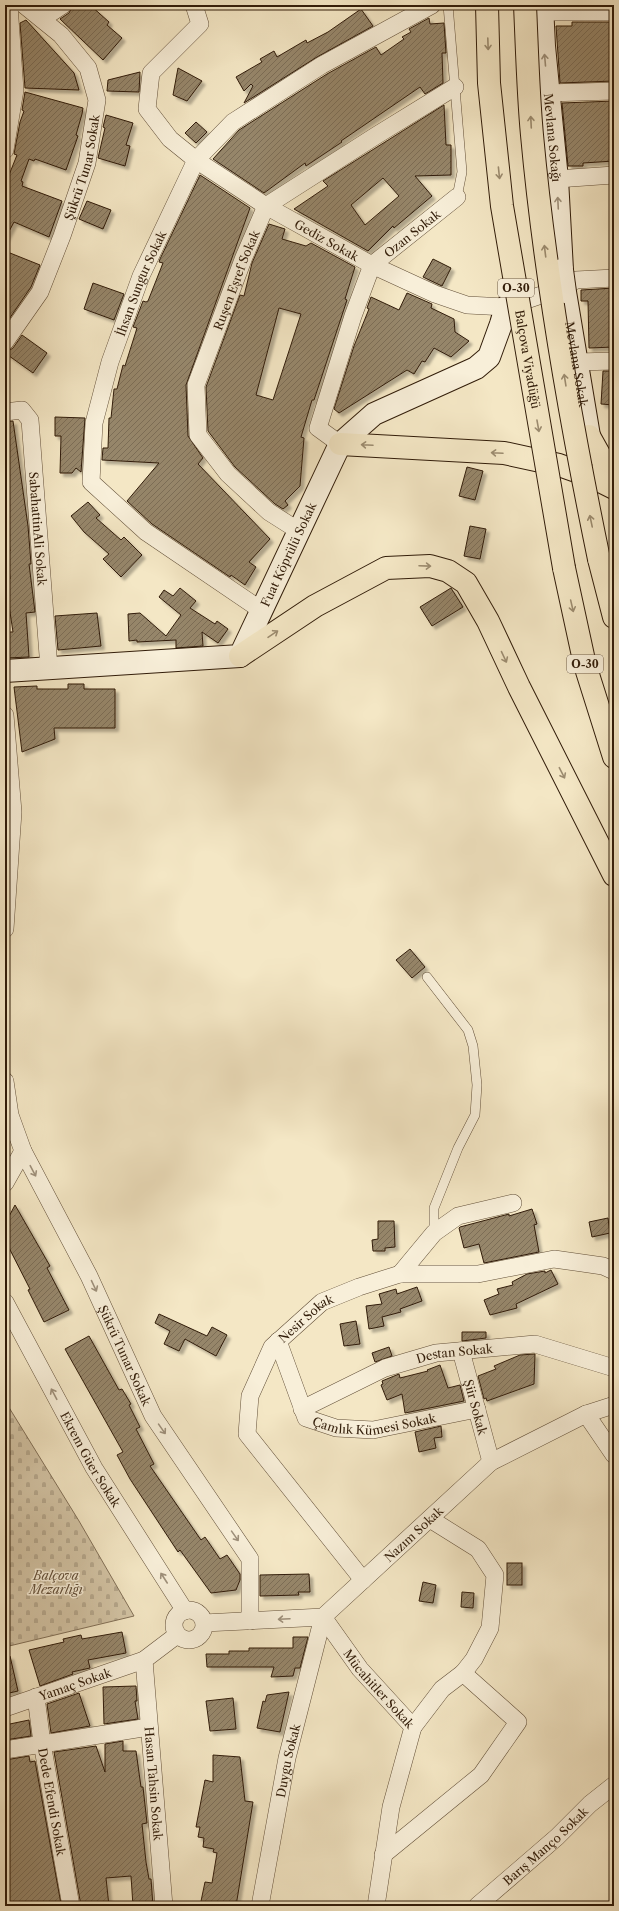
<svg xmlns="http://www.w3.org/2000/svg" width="619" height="1911" viewBox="0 0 619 1911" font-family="'Libre Caslon Text',serif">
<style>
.cemetery{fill:url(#cemetery-stones);stroke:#827057}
.building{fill:url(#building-hatch);stroke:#311c09;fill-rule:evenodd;filter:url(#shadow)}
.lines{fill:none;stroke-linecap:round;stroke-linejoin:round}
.service-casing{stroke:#624f38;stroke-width:10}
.minor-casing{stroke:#624f38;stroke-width:18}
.secondary-casing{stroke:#311c09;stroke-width:24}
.motorway-casing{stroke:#311c09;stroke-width:24}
.service{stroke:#f8efd9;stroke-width:9}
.minor{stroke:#f8efd9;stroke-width:17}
.secondary{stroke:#f8efd9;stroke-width:22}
.motorway{stroke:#f4e7c5;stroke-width:22}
.secondary-bridge-casing{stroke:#311c09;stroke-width:24;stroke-linecap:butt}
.motorway-bridge-casing{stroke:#311c09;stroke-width:24;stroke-linecap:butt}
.secondary-bridge{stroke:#f8efd9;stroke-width:22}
.motorway-bridge{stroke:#f4e7c5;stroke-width:22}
.oneway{stroke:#9c8c70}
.oneway2{stroke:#9e907b}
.labels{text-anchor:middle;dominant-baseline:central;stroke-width:3;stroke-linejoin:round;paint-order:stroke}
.shield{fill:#f8efd9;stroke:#6d5b47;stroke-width:1}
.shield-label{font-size:11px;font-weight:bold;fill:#311c09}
.street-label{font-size:12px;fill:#311c09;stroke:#f8efd9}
.park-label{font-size:12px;font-style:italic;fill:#624e38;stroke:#f8efd9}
</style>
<defs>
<pattern id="cemetery-stones" width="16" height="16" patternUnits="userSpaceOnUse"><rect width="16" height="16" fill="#d3c4a5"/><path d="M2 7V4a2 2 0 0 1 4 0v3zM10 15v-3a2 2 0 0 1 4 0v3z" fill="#b6a88d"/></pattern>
<pattern id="building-hatch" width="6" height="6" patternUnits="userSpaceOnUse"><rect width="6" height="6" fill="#96866b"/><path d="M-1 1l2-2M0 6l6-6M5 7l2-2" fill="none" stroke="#7b6d56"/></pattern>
<filter id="shadow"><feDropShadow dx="3.5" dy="3.5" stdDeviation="1" flood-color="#0004"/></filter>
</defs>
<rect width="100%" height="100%" fill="#f4e7c5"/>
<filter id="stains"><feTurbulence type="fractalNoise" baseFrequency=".005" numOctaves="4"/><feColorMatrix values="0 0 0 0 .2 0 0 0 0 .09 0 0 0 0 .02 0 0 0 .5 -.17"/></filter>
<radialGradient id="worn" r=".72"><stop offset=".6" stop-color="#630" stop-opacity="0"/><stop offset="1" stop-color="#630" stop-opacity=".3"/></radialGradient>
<polygon class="cemetery" points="5,1401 79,1521 134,1616 5,1647"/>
<g class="building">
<polygon points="73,5 90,5 109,22 107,25 122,38 103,60 60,19 69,13"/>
<polygon points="361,9 373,26 317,57 244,103 253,86 251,84 244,91 236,77 262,62 260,59 274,51 277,57 306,40 307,43 328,32"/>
<polygon points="429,18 430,24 444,23 446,53 442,53 443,83 425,94 420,87 341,141 342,142 306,166 305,163 264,193 213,159 239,130 327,74 376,47 381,55 404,39 402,37 411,32 409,29"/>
<polygon points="26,20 74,73 79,90 25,88 20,23"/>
<polygon points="572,22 614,22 614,81 560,83 556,26 572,26"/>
<polygon points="178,68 202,81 187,101 173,95"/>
<polygon points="140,72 139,92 107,91 108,80"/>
<polygon points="25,92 83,108 82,114 76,135 78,136 66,170 35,159 34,161 29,159 21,181 23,182 22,186 62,201 49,237 14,222 5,239 5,185 17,155 14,154 20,122 24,111 22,110"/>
<polygon points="614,101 614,161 583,163 583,166 568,166 562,103"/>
<path d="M444 105 446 145H451V175L415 176 432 196 394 228 393 226 368 251 294 209 328 186 323 181ZM383 178 399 196 365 225 351 205Z"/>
<polygon points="106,115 133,123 126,145 130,146 125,166 98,158 105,128 103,127"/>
<polygon points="196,122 207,132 196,143 185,133"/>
<polygon points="200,175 250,208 186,385 188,436 203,458 198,464 270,539 249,562 256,567 245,585 231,575 230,577 152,524 127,501 159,463 102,460 103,448 108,448 109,418 111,418 114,389 117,389 123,365 125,366 137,328 133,327 143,301 146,302 148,301 163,263 159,262 160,259"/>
<polygon points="87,201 111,210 103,229 79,219"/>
<path d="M269 224 285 229 282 239 306 246 311 243 355 267 345 299 347 300 314 400H312L301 437 304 438 300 486 285 501 288 505 283 509 275 504 235 467 208 431 206 387 240 295 244 296 252 263ZM279 308 301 314 273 400 256 395Z"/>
<polygon points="5,251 40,265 31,287 5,325"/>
<polygon points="433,259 451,268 442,286 423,277"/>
<polygon points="93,283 124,294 114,320 84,309"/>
<polygon points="614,288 614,347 589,348 588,301 581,301 581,290"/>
<polygon points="407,293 432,304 431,308 454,319 455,332 469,341 451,357 434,348 425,362 422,361 414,374 407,370 339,413 334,409 354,346 369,309 367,308 371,297 399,310"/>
<polygon points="22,335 47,353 33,373 5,353 13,348"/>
<polygon points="603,371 614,371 614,405 601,404"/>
<polygon points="55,417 85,418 81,472 76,468 72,473 60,473 61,436 55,436"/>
<polygon points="13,421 28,526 31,564 29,564 35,612 26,613 29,657 5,658 5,632 13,632 5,579 10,579 8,551 10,551 5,519 5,422"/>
<polygon points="467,467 483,471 475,500 459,496"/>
<polygon points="88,502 100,515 96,518 121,540 124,537 142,555 121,577 103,559 109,554 84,532 71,516"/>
<polygon points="470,526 486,529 480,559 464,556"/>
<polygon points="180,588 196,601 190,608 215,624 217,621 228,629 218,643 202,632 203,646 176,648 176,640 137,642 137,640 129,641 128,614 140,613 166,636 181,615 159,597 164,590 173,596"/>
<polygon points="451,588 463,607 432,626 420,607"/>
<polygon points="97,613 101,646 58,650 55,616"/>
<polygon points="68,684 84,684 84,689 115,689 115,728 54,728 55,739 22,752 14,687 37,686 37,689 68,689"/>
<polygon points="410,949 425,967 412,978 396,960"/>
<polygon points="15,1205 50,1266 47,1268 69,1310 44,1322 28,1290 30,1289 5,1240 5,1224"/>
<polygon points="532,1209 537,1224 534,1225 539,1252 484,1263 479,1244 464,1248 459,1228 460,1227 509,1214 509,1216"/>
<polygon points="608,1218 610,1233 592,1237 589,1222"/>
<polygon points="378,1221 394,1221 395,1247 385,1248 385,1251 373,1251 372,1240 378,1239"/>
<polygon points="551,1270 558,1284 516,1304 517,1308 490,1315 484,1300 499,1294 497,1289 513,1285 512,1282 527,1274 545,1271 545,1273"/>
<polygon points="417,1287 422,1301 400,1309 401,1312 382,1317 384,1326 369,1329 366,1306 382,1304 379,1294 396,1289 397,1294"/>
<polygon points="159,1314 207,1336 212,1327 227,1335 216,1356 185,1339 179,1351 164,1344 170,1331 155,1323"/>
<polygon points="356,1321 360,1344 344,1346 340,1324"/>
<polygon points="462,1332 486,1332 486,1338 462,1341"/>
<polygon points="89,1336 119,1390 122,1389 131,1404 129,1405 140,1427 136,1429 154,1464 150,1466 201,1540 205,1537 220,1559 227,1555 240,1574 240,1580 236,1590 211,1593 180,1550 178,1552 130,1479 117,1455 123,1452 65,1349"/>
<polygon points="389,1347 392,1356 375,1362 372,1353"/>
<polygon points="535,1354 534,1384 487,1401 486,1398 484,1399 478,1376 496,1369 494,1366 520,1355"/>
<polygon points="440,1365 448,1388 460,1385 464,1401 405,1413 402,1394 387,1400 381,1385 383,1384 382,1381 399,1374 400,1378 428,1371 427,1370"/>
<polygon points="441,1426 442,1437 434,1438 436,1448 419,1452 415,1432"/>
<rect x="507" y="1563" width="15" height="22"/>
<polygon points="309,1574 310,1592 298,1592 299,1595 260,1596 260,1575"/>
<polygon points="423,1582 436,1585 433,1603 419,1601"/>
<polygon points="462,1592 474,1593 473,1608 461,1607"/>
<polygon points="122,1632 126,1653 88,1660 90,1668 72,1672 73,1674 40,1686 29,1650 64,1642 63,1639 81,1635 82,1639"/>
<polygon points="293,1637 308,1637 300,1668 295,1668 293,1676 271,1677 274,1667 207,1667 206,1654 229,1654 229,1651 249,1651 249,1648 293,1648"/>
<polygon points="5,1656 10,1656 18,1691 5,1694"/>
<polygon points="136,1686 137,1701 135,1701 138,1719 104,1724 103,1687"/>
<polygon points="289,1692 280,1732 257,1728 263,1701 265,1702 267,1695"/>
<polygon points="79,1693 90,1726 51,1733 47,1704"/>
<polygon points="233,1698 236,1729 210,1731 206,1701"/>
<polygon points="29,1720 31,1736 5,1740 5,1725"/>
<polygon points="123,1741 123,1751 136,1751 141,1787 143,1787 147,1823 142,1824 146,1862 149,1879 151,1879 153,1906 133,1906 131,1876 106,1878 109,1906 81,1906 54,1752 96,1746 105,1772 105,1744"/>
<polygon points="213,1755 240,1757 245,1801 253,1802 236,1906 200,1906 205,1882 212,1883 217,1853 213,1852 214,1849 203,1847 204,1838 198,1837 200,1827 196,1827 205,1780 213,1782"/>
<polygon points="29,1756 30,1762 35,1761 61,1904 5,1906 5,1760"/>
</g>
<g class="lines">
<g class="service-casing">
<g id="service">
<polyline points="448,5 462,172 457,197"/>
<polyline points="427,977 468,1030 473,1046 477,1085 475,1115 458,1148 434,1208 434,1233"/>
</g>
</g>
<g class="minor-casing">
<g id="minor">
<path id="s1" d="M194 5 200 24 151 73 147 109 170 139 196 160 266 206 372 265 435 294 467 305 506 307 562 288 576 280 614 278"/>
<polyline points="543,12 614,12"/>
<polyline points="42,19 63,5"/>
<polyline points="548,93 614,91"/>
<polyline points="5,150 15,90 9,5"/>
<polyline points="557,179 614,175"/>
<path id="s2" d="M5 342 40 292 62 236 87 163 97 100 88 68 61 35 24 5"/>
<polyline points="578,362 614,361"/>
<path id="s3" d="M5 412 22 410 30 420 49 668"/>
<path id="s4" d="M340 444 318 428 353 316 372 265 457 197"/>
<path id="s5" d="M299 531 269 512 228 474 198 435 196 385 244 257 266 206 377 135 455 87"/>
<path id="s6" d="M261 610 146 532 91 482 94 423 110 362 141 276 196 160 233 122 322 65 432 5"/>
<polyline points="5,715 13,812 5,929"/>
<path id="s7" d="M5 1081 10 1115 23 1151 89 1276 153 1416 250 1559V1621"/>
<polyline points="5,1183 23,1151"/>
<polyline points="400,1274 434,1233 458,1216 513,1203"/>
<path id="s8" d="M5 1302 94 1468 185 1611"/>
<path id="s9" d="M278 1341 306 1418 336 1428 373 1430 477 1409"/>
<path id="s10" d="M461 1351 491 1462"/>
<path id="s11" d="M302 1409 385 1368 436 1353 535 1344 614 1368"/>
<polyline points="586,1414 614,1455"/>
<polyline points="430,1519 478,1549 495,1575 490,1628 474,1659 463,1673"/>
<path id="s12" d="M363 1580 247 1434 250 1396 272 1347 322 1302 359 1287 400 1274H478L554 1259 603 1266 614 1271"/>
<circle cx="189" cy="1625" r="15"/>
<path id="s13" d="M323 1617 360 1669 413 1727 391 1807 376 1906"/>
<path id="s14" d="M204 1623 323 1617 491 1462 586 1414 614 1405"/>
<path id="s15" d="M144 1660 164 1906"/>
<path id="s16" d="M36 1697 42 1743 71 1906"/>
<path id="s17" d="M5 1708 144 1660 177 1635"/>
<polyline points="5,1750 149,1727"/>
<polyline points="383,1855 481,1775 518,1722 463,1673 442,1689 413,1727"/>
<path id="s18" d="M260 1906 287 1758 323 1617"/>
<path id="s19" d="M477 1906 557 1837 590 1804 614 1785"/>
</g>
</g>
<g class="secondary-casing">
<g id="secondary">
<path id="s20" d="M542 5 544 46 557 179 562 270"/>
<path id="s21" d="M565 292 589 436"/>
<path id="s22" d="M5 671 240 656 340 444 374 414 476 368 489 357 501 324 506 307"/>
</g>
</g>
<g class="motorway-casing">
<g id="motorway">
<polyline points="589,436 609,472 614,478"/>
<polyline points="340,444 504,453 559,465 590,476 614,488"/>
<polyline points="599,559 614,617"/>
<polyline points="564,568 585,665 614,757"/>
<polyline points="240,656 315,606 386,568 430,566 448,571 466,583 488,621 519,687 614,875"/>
</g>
</g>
<use href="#service" class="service"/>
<use href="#minor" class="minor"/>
<use href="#secondary" class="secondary"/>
<use href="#motorway" class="motorway"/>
<g class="secondary-bridge-casing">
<polyline id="secondary-bridge" points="562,270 565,292"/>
</g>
<g class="motorway-bridge-casing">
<g id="motorway-bridge">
<path id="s23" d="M487 5 489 83 502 206 564 568"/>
<path d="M525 5C527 48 528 92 532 135 545 278 570 419 599 559"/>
</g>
</g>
<use href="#secondary-bridge" class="secondary-bridge"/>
<use href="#motorway-bridge" class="motorway-bridge"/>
</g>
<defs><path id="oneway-shaft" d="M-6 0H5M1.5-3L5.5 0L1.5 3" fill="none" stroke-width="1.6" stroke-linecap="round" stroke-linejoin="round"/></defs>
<g class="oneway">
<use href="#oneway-shaft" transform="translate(488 44) rotate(88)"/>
<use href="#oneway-shaft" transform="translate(531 122) rotate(-93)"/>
<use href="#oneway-shaft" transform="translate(499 173) rotate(84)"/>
<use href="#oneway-shaft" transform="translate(545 251) rotate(-97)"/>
<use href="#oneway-shaft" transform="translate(565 380) rotate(-99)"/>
<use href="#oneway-shaft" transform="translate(538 426) rotate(80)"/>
<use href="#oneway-shaft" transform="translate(367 445) rotate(-177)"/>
<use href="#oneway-shaft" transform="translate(497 453) rotate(-177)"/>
<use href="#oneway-shaft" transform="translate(591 521) rotate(-102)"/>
<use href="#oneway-shaft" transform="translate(425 566) rotate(2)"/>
<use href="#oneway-shaft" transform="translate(572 606) rotate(77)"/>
<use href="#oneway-shaft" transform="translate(273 634) rotate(-34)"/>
<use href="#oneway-shaft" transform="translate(504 657) rotate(65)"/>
<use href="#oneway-shaft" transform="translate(562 773) rotate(63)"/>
</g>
<g class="oneway2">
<use href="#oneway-shaft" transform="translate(545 60) rotate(-95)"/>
<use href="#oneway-shaft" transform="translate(558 203) rotate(-93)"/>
<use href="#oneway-shaft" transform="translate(33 1171) rotate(62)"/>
<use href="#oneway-shaft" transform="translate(94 1286) rotate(65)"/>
<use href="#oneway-shaft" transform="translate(54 1394) rotate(-118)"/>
<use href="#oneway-shaft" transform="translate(162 1429) rotate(55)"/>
<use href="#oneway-shaft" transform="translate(235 1536) rotate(55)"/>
<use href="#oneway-shaft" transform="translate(164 1578) rotate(-123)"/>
<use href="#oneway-shaft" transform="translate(284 1619) rotate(177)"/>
</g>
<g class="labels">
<g class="shield">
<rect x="498" y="279" width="36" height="18" rx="3"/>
<rect x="567" y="655" width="36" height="18" rx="3"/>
</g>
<g class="shield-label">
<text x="516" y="288">O-30</text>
<text x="585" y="664">O-30</text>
</g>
<g class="street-label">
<text stroke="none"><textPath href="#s20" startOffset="133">Mevlana Sokağı</textPath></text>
<text stroke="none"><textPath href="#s2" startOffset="193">Şükrü Tunar Sokak</textPath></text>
<text stroke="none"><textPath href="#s4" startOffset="250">Ozan Sokak</textPath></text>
<text stroke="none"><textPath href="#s1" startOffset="350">Gediz Sokak</textPath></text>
<text stroke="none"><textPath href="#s5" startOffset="303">Ruşen Eşref Sokak</textPath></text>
<text stroke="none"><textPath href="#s6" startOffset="420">İhsan Sungur Sokak</textPath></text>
<text stroke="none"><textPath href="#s23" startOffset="357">Balçova Viyadüğü</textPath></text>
<text stroke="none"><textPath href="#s21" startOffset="73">Mevlana Sokak</textPath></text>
<text stroke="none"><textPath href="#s3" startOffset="139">SabahattinAli Sokak</textPath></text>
<text stroke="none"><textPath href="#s22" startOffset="348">Fuat Köprülü Sokak</textPath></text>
<text stroke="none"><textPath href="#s12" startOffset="323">Nesir Sokak</textPath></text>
<text stroke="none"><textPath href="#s11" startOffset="164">Destan Sokak</textPath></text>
<text stroke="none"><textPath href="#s7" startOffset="301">Şükrü Tunar Sokak</textPath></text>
<text stroke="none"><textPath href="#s10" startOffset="58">Şiir Sokak</textPath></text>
<text stroke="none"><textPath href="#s9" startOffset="152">Çamlık Kümesi Sokak</textPath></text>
<text stroke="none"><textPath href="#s8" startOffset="179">Ekrem Güer Sokak</textPath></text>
<text stroke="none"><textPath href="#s14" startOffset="242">Nazım Sokak</textPath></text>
<text stroke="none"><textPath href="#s17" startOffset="74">Yamaç Sokak</textPath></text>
<text stroke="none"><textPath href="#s13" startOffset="91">Mücahitler Sokak</textPath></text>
<text stroke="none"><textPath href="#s18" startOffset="148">Duygu Sokak</textPath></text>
<text stroke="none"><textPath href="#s15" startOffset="124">Hasan Tahsin Sokak</textPath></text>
<text stroke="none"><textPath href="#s16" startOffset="106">Dede Efendi Sokak</textPath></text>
<text stroke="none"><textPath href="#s19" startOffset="91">Barış Manço Sokak</textPath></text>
</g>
<g class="park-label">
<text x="56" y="1575">Balçova<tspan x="56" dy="14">Mezarlığı</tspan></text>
</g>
</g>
<rect width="619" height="1911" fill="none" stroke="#f4e7c5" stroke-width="20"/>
<rect x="6" y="6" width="607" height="1899" fill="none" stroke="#311c09" stroke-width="2"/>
<rect x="10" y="10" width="599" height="1891" fill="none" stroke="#311c09"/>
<rect width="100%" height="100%" filter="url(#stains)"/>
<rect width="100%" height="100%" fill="url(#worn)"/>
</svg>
